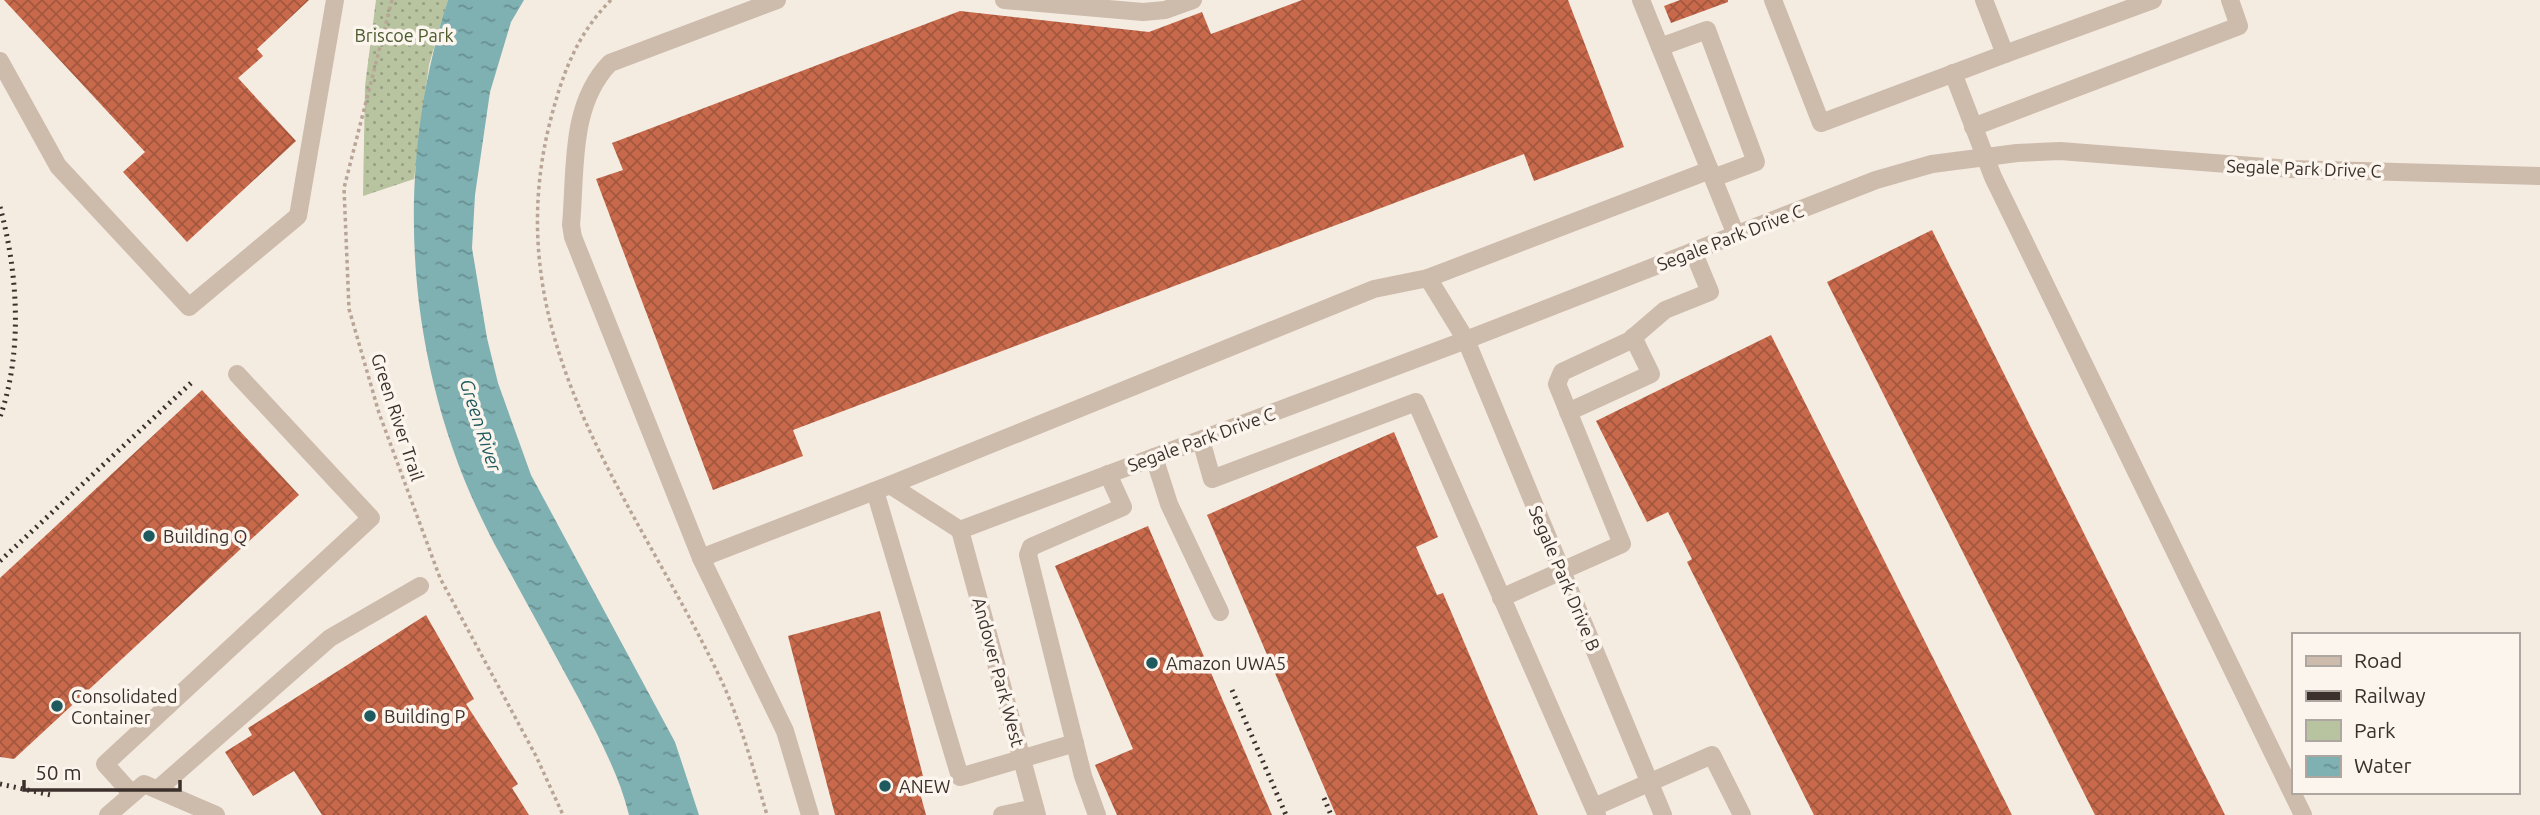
<svg xmlns="http://www.w3.org/2000/svg" width="2540" height="815" viewBox="0 0 2540 815" font-family="Ubuntu,sans-serif">
<style>
.green{fill:url(#green-dots)}
.water{fill:url(#water-ripples)}
.building{fill:url(#building-cross-hatch)}
.lines{fill:none;stroke-linecap:round;stroke-linejoin:round}
.path{stroke:#b9a596;stroke-width:3.5;stroke-dasharray:3.5 3.5;stroke-linecap:butt}
.minor{stroke:#cdbbac;stroke-width:18}
.rail{stroke:#3b302b;stroke-width:5;stroke-dasharray:2 5;stroke-linecap:butt}
.poi-dot{fill:#1f5a5e;stroke:#fbf5ee;stroke-width:2.5}
.labels{text-anchor:middle;dominant-baseline:central;stroke-width:7;stroke-linejoin:round;paint-order:stroke}
.park-label{font-size:18px;fill:#4a5a2e;stroke:#fbf5ee}
.street-label{font-size:18px;fill:#3b302b;stroke:#fbf5ee}
.poi-label{font-size:18px;fill:#3b302b;stroke:#fbf5ee;text-anchor:start}
.water-label{font-size:19px;font-style:italic;fill:#1f5a5e;stroke:#fbf5ee}
</style>
<defs>
<pattern id="green-dots" width="8" height="8" patternUnits="userSpaceOnUse" patternTransform="scale(1.75)"><rect width="8" height="8" fill="#b8c4a0"/><path d="M2 2h.1M6 6h.1" fill="none" stroke="#97a083" stroke-width="1.8" stroke-linecap="round"/></pattern>
<pattern id="water-ripples" width="26" height="14" patternUnits="userSpaceOnUse" patternTransform="scale(1.75)"><rect width="26" height="14" fill="#7fb0b2"/><path d="M2 4q2-2 4 0t4 0M15 11q2-2 4 0t4 0" fill="none" stroke="#699091"/></pattern>
<pattern id="building-cross-hatch" width="8" height="8" patternUnits="userSpaceOnUse" patternTransform="scale(1.75)"><rect width="8" height="8" fill="#c8694b"/><path d="M0 0l8 8M0 8l8-8" fill="none" stroke="#a4573f"/></pattern>
</defs>
<rect width="100%" height="100%" fill="#f4ebe1"/>
<polygon class="green" points="376,0 448,0 429,65 414,179 363,196 365,86"/>
<path class="water" d="M448 0H524L511 22 490 92 475 195 472 248 487 338 498 383 531 475 675 742 699 815H629C619 774 598 736 579 699 551 647 523 596 495 545 406 378 390 180 448 0Z"/>
<g class="building">
<polygon points="4,0 309,0 257,49 263,56 238,78 296,141 187,242 123,172 145,152"/>
<polygon points="1302,0 1568,0 1624,147 1534,181 1524,154 793,430 803,456 713,490 596,179 623,170 612,143 960,11 1149,32 1202,12 1211,34"/>
<polygon points="1680,0 1728,0 1728,2 1671,23 1664,6"/>
<polygon points="1932,230 2225,815 2095,815 1827,282"/>
<polygon points="1771,335 2012,815 1814,815 1687,562 1692,559 1668,512 1647,522 1596,421"/>
<polygon points="202,390 299,495 14,759 0,757 0,578"/>
<polygon points="1394,432 1438,537 1416,547 1437,595 1443,593 1538,815 1336,815 1207,515"/>
<polygon points="1148,526 1272,815 1117,815 1095,765 1133,749 1055,566"/>
<polygon points="880,611 923,776 916,778 926,815 835,815 788,636"/>
<polygon points="426,615 474,699 466,704 518,784 512,788 529,815 322,815 294,771 253,796 225,752 252,735 248,728"/>
</g>
<g class="lines">
<g class="path">
<polyline points="392,0 344,188 349,309 379,413 440,578 536,756 563,815"/>
<path d="M611 0C575 36 561 78 549 126 496 345 638 502 723 684 742 726 754 771 767 815"/>
</g>
<g class="minor">
<path d="M777 0 610 63C569 105 576 171 571 225L573 237 701 558 785 731 810 815"/>
<polyline points="1004,0 1143,12 1165,10 1193,0"/>
<polyline points="1641,0 1736,235"/>
<polyline points="1773,0 1821,123 2005,54 1984,0"/>
<polyline points="1660,47 1707,30 1756,162 1713,178"/>
<polyline points="2005,54 2153,0"/>
<polyline points="0,61 58,166 189,307 298,216 335,0"/>
<polyline points="1953,73 1993,177 2303,815"/>
<polyline points="1973,127 2239,26 2230,0"/>
<polyline points="1428,278 1710,170"/>
<polyline points="1568,412 1651,374 1633,337"/>
<polyline points="1201,440 1212,479 1416,402 1597,815"/>
<polyline points="1154,457 1169,504 1220,612"/>
<polyline points="890,485 960,530"/>
<polyline points="875,491 960,777 1075,743"/>
<polyline points="960,530 1466,340 1876,180 1932,164 2017,153 2060,151 2290,169 2540,176"/>
<polyline points="960,530 1037,815"/>
<polyline points="701,558 890,485 1374,289 1428,278 1466,340 1663,815"/>
<polyline points="1501,598 1622,544 1557,384 1562,372 1629,341 1665,310 1710,292 1693,251"/>
<polyline points="158,789 330,638 420,586"/>
<polyline points="132,794 105,764 371,518 237,374"/>
<polyline points="1594,807 1712,755 1742,815"/>
<polyline points="108,815 144,784 216,815"/>
<polyline points="1002,815 1035,808"/>
<polyline points="1097,815 1083,776 1028,555 1031,547 1123,507 1108,474"/>
</g>
<g class="rail">
<path d="M0 207C18 273 23 352 0 417"/>
<polyline points="0,561 191,383"/>
<polyline points="1232,690 1286,815"/>
<polyline points="0,784 51,795"/>
<polyline points="1324,798 1331,815"/>
</g>
</g>
<g class="poi-dot">
<circle cx="149" cy="536" r="7"/>
<circle cx="1152" cy="663" r="7"/>
<circle cx="57" cy="706" r="7"/>
<circle cx="370" cy="716" r="7"/>
<circle cx="885" cy="786" r="7"/>
</g>
<g class="labels">
<g class="park-label">
<text x="404" y="35">Briscoe Park</text>
</g>
<g class="street-label">
<text transform="translate(2304 168) rotate(2)">Segale Park Drive C</text>
<text transform="translate(1730 237) rotate(-21)">Segale Park Drive C</text>
<text transform="translate(398 417) rotate(72)">Green River Trail</text>
<text transform="translate(1201 439) rotate(-20)">Segale Park Drive C</text>
<text transform="translate(1565 578) rotate(67)">Segale Park Drive B</text>
<text transform="translate(999 672) rotate(75)">Andover Park West</text>
</g>
<g class="poi-label">
<text x="163" y="536">Building Q</text>
<text x="1166" y="663">Amazon UWA5</text>
<text x="71" y="696">Consolidated<tspan x="71" dy="21">Container</tspan></text>
<text x="384" y="716">Building P</text>
<text x="899" y="786">ANEW</text>
</g>
<g class="water-label">
<text transform="translate(481 425) rotate(72)">Green River</text>
</g>
</g>
<rect x="2292" y="633" width="228" height="161" fill="#fbf5ee" stroke="#aea6a0" stroke-width="2"/>
<rect x="2306" y="656" width="35" height="10" fill="#cdbbac" stroke="#aea6a0" stroke-width="2"/>
<text x="2354" y="668" font-size="21" fill="#3b302b">Road</text>
<rect x="2306" y="691" width="35" height="10" fill="#3b302b" stroke="#aea6a0" stroke-width="2"/>
<text x="2354" y="703" font-size="21" fill="#3b302b">Railway</text>
<rect x="2306" y="720" width="35" height="21" fill="#b8c4a0" stroke="#aea6a0" stroke-width="2"/>
<text x="2354" y="738" font-size="21" fill="#3b302b">Park</text>
<rect x="2306" y="756" width="35" height="21" fill="url(#water-ripples)" stroke="#aea6a0" stroke-width="2"/>
<text x="2354" y="773" font-size="21" fill="#3b302b">Water</text>
<path d="M24 780v10h156v-10" fill="none" stroke="#3b302b" stroke-width="3.5"/>
<text x="35" y="780" font-size="21" fill="#3b302b" stroke="#fbf5ee" stroke-width="5" paint-order="stroke">50 m</text>
</svg>
